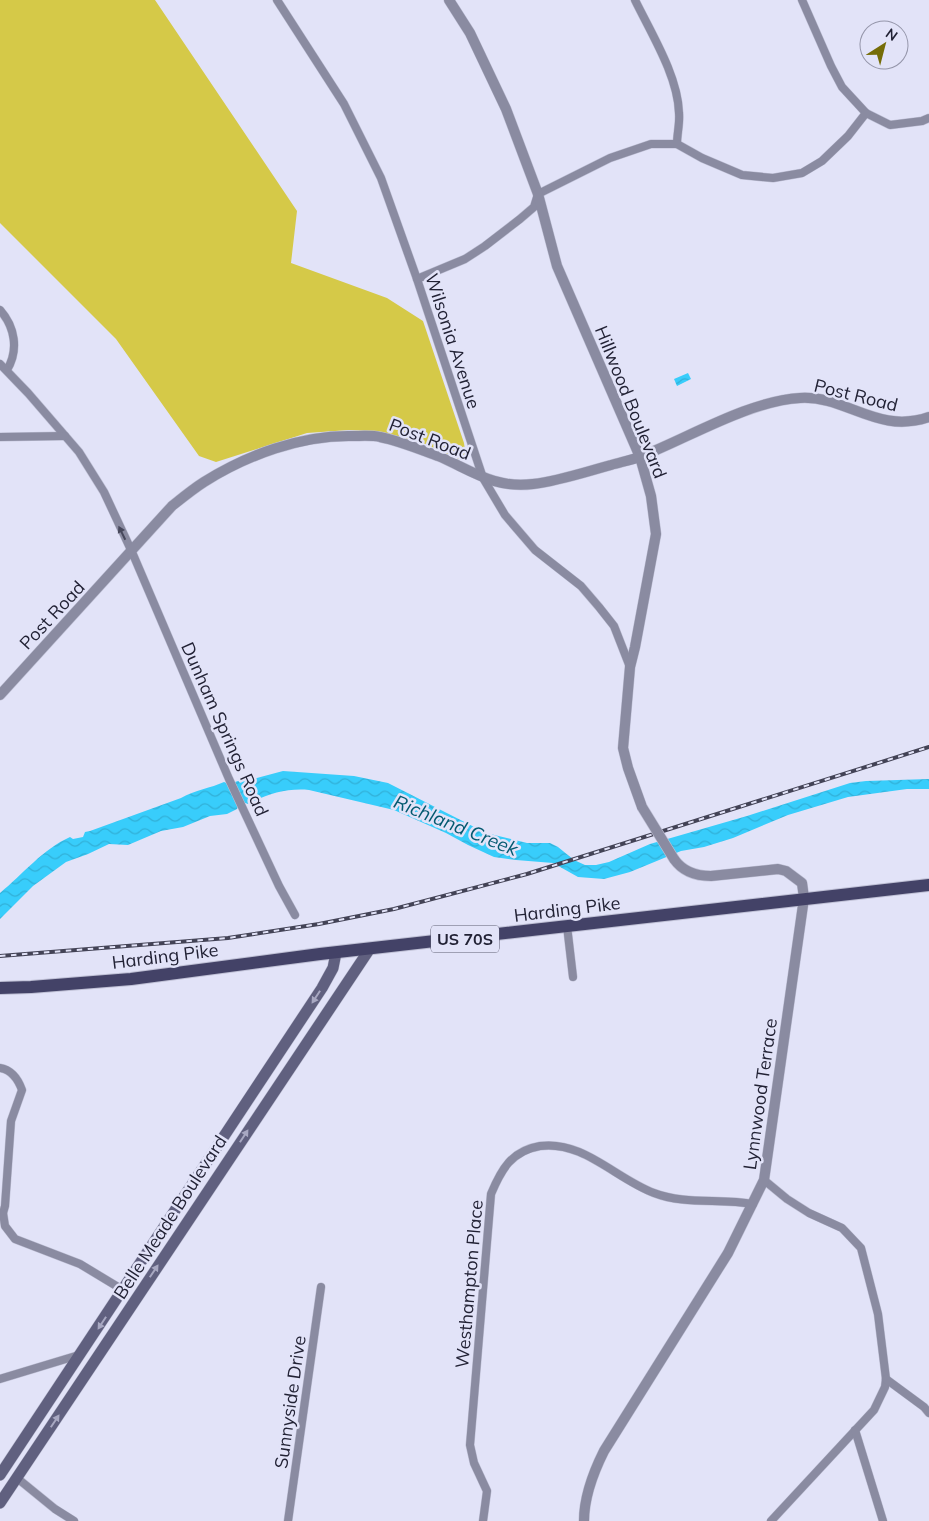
<svg xmlns="http://www.w3.org/2000/svg" width="929" height="1521" viewBox="0 0 929 1521" font-family="Mulish,sans-serif">
<style>
.green{fill:#d5c948}
.water{fill:url(#water-waves)}
.lines{fill:none;stroke-linecap:round;stroke-linejoin:round}
.minor-casing{stroke:#bfc0d5;stroke-width:9}
.tertiary-casing{stroke:#bfc0d5;stroke-width:11}
.secondary-casing{stroke:#bfc0d5;stroke-width:12}
.primary-casing{stroke:#bfc0d5;stroke-width:14}
.minor{stroke:#8a8ba1;stroke-width:8}
.tertiary{stroke:#8a8ba1;stroke-width:10}
.secondary{stroke:#60607f;stroke-width:11}
.primary{stroke:#434267;stroke-width:12}
.rail-casing{stroke:#434356;stroke-width:4}
.rail{stroke:#e2e3f8;stroke-width:2;stroke-dasharray:5.5;stroke-linecap:butt}
.tertiary-bridge-casing{stroke:#bfc0d5;stroke-width:11;stroke-linecap:butt}
.tertiary-bridge{stroke:#8a8ba1;stroke-width:10}
.oneway{fill:#46475b}
.oneway2{fill:#a8a8c2}
.labels{text-anchor:middle;dominant-baseline:central;stroke-width:5;stroke-linejoin:round;paint-order:stroke}
.shield{fill:#e2e3f8;stroke:#5c5c70;stroke-width:1}
.shield-label{font-size:16px;font-weight:bold;fill:#222235}
.street-label{font-size:18px;fill:#222235;stroke:#e2e3f8}
.water-label{font-size:19px;font-style:italic;fill:#035970;stroke:#e2e3f8}
</style>
<defs>
<pattern id="water-waves" width="16" height="10" patternUnits="userSpaceOnUse" patternTransform="scale(1.25)"><rect width="16" height="10" fill="#38cdfb"/><path d="M0 5q4-4 8 0t8 0" fill="none" stroke="#31b0d8"/></pattern>
</defs>
<rect width="100%" height="100%" fill="#e2e3f8"/>
<polygon class="green" points="0,0 155,0 297,211 291,263 387,298 423,321 464,443 466,457 459,459 423,443 382,432 349,430 307,433 216,462 199,456 116,339 0,223"/>
<g class="water">
<polygon points="688,373 691,379 677,386 674,379"/>
<path d="M283 771 354 776 388 783 486 833 527 843H550L558 847 574 860 585 865H596L609 862 650 844 747 816 850 783 866 781 929 779V789H907L848 797 788 815 733 838 704 847 681 851 630 872 604 879 578 877 553 863 516 860 494 857 468 845 446 833 394 810 309 790C287 788 267 794 248 804L243 802 239 804 237 809 227 814 210 816 183 827 161 831 128 845 109 844 88 854 66 862 33 886 0 919V893C23 874 43 849 70 837L73 839 83 837 85 832 90 831 181 798C195 790 211 788 224 782L229 784 238 781H246Z"/>
</g>
<g class="lines">
<g class="minor-casing">
<g id="minor">
<polyline points="277,0 344,104 381,178 417,279 483,478 505,515 535,550 581,586 599,607 614,626 630,667"/>
<path d="M635 0C651 33 678 76 679 113 680 123 677 134 677 144"/>
<polyline points="802,0 831,66 842,87 866,113 890,125 922,121 929,118"/>
<polyline points="417,279 465,259 485,246 520,219 534,207 538,194 610,158 651,144 677,144 702,158 742,175 773,178 802,173 822,161 848,136 866,113"/>
<path d="M0 310C15 327 19 350 7 370"/>
<polyline points="0,364 28,393 79,452 104,492 132,552 229,779 279,886 295,915"/>
<polyline points="0,437 65,436"/>
<polyline points="567,926 573,977"/>
<path d="M0 1068C12 1070 18 1079 22 1090L11 1121 5 1206 3 1213H0"/>
<polyline points="764,1180 787,1199 809,1213 842,1228 861,1248 878,1314 886,1379 885,1387 874,1410 771,1521"/>
<polyline points="3,1213 5,1226 15,1239 80,1264 123,1290"/>
<polyline points="0,1379 79,1355"/>
<polyline points="886,1379 924,1407 929,1413"/>
<polyline points="855,1430 883,1521"/>
<polyline points="17,1478 55,1509 74,1521"/>
<polyline points="288,1521 321,1287"/>
<path d="M483 1521 487 1491 474 1463 470 1445 491 1194C501 1170 511 1151 540 1146 583 1140 616 1179 654 1193 685 1205 720 1198 753 1204"/>
</g>
</g>
<g class="tertiary-casing">
<g id="tertiary">
<polyline points="449,0 470,33 506,109 538,194 557,266 640,457 651,496 656,534 635,647 630,667 623,748 628,768 642,807"/>
<path d="M0 695 172 506C182 498 193 489 204 482 247 455 301 435 352 436 361 436 372 435 380 437 400 441 419 449 438 456 471 470 494 489 533 484 559 481 585 472 611 465 621 462 632 460 642 456 690 437 749 401 800 398 846 395 877 435 929 417"/>
<path d="M584 1521C584 1496 593 1473 604 1451L728 1253 764 1180 804 898 802 883 786 871 778 869 711 876C696 876 683 872 674 859"/>
</g>
</g>
<g class="secondary-casing">
<g id="secondary">
<polyline points="0,1475 322,988 333,968 336,953"/>
<polyline points="0,1503 369,950"/>
</g>
</g>
<g class="primary-casing">
<polyline id="primary" points="0,988 31,987 131,979 320,954 929,885"/>
</g>
<use href="#minor" class="minor"/>
<use href="#tertiary" class="tertiary"/>
<use href="#secondary" class="secondary"/>
<use href="#primary" class="primary"/>
<g class="rail-casing">
<polyline id="rail" points="0,956 228,938 319,924 394,909 527,874 929,747"/>
</g>
<use href="#rail" class="rail"/>
<g class="tertiary-bridge-casing">
<polyline id="tertiary-bridge" points="642,807 674,859"/>
</g>
<use href="#tertiary-bridge" class="tertiary-bridge"/>
</g>
<defs><path id="oneway-solid" d="M-6-.8H1V-3.2L6.5 0L1 3.2V.8H-6Z" transform="scale(1.25)"/></defs>
<use class="oneway" href="#oneway-solid" transform="translate(122 533) rotate(-116)"/>
<g class="oneway2">
<use href="#oneway-solid" transform="translate(316 997) rotate(123)"/>
<use href="#oneway-solid" transform="translate(244 1136) rotate(-57)"/>
<use href="#oneway-solid" transform="translate(154 1271) rotate(-56)"/>
<use href="#oneway-solid" transform="translate(102 1323) rotate(123)"/>
<use href="#oneway-solid" transform="translate(55 1421) rotate(-56)"/>
</g>
<g class="labels">
<rect class="shield" x="431" y="925.5" width="68" height="27" rx="4"/>
<g class="shield-label">
<text x="465" y="939">US 70S</text>
</g>
<g class="street-label">
<text transform="translate(453 341) rotate(72)">Wilsonia Avenue</text>
<text transform="translate(856 395) rotate(14)">Post Road</text>
<text transform="translate(631 402) rotate(68)">Hillwood Boulevard</text>
<text transform="translate(430 439) rotate(21)">Post Road</text>
<text transform="translate(52 615) rotate(-47)">Post Road</text>
<text transform="translate(225 729) rotate(66)">Dunham Springs Road</text>
<text transform="translate(567 909) rotate(-7)">Harding Pike</text>
<text transform="translate(165 956) rotate(-7)">Harding Pike</text>
<text transform="translate(760 1094) rotate(-82)">Lynnwood Terrace</text>
<text transform="translate(170 1217) rotate(-57)">Belle Meade Boulevard</text>
<text transform="translate(469 1284) rotate(-85)">Westhampton Place</text>
<text transform="translate(290 1402) rotate(-82)">Sunnyside Drive</text>
</g>
<g class="water-label">
<text transform="translate(456 825) rotate(22)">Richland Creek</text>
</g>
</g>
<g transform="translate(884 45) rotate(36)"><circle r="24" fill="#e2e3f8" stroke="#9596aa"/>
<path d="M0-4L9 19L0 12L-9 19Z" fill="#756c07"/>
<text y="-8" font-size="14" font-weight="bold" text-anchor="middle" fill="#222235">N</text>
</g>
</svg>
